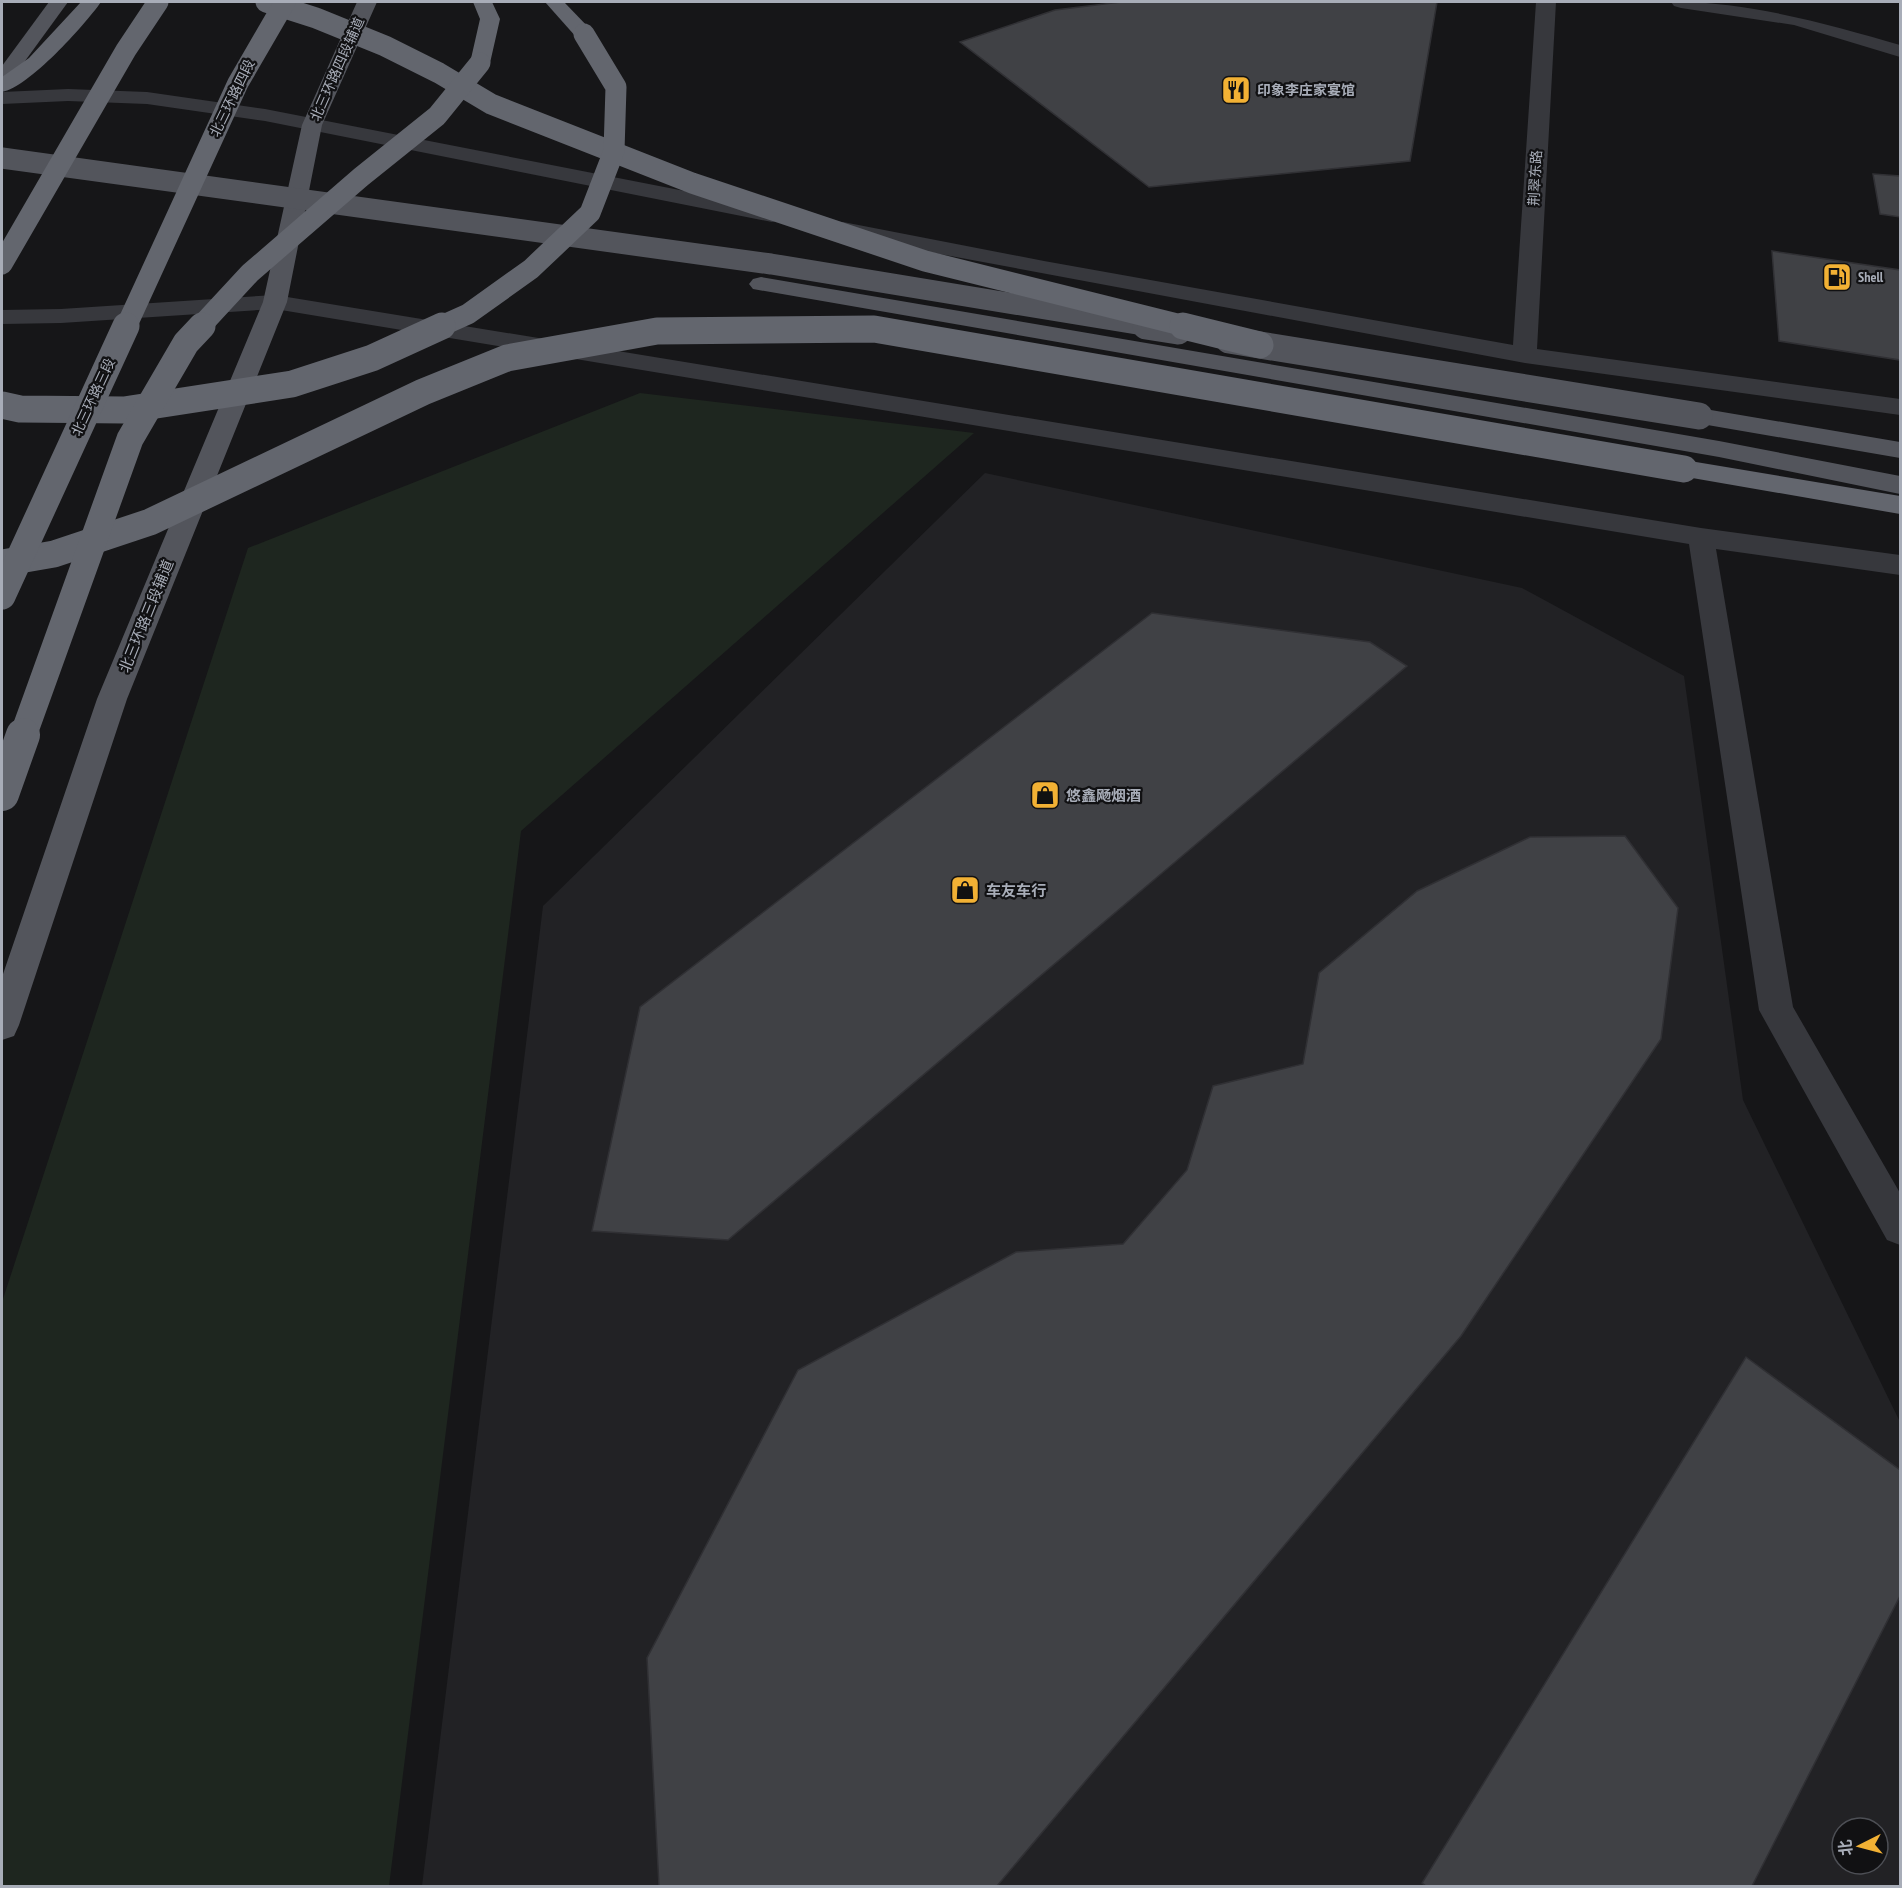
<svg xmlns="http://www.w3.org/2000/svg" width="1902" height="1888" viewBox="0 0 1902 1888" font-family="'PT Sans Narrow','Noto Sans SC',sans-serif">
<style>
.built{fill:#222225;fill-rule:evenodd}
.green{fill:#1e261f}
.building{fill:#404145;stroke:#303034;stroke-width:1.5}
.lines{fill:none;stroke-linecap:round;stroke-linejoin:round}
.minor{fill:#37383d;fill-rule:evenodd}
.major{fill:#53555c;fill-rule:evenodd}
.highway{fill:#63666e;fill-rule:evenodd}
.major-bridge-far1{stroke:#53555c;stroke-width:21}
.major-bridge{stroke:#53555c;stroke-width:27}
.highway-bridge-far2{stroke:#63666e;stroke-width:21}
.highway-bridge-far1{stroke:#63666e;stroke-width:27}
.highway-bridge{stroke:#63666e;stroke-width:34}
.labels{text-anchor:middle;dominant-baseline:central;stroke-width:4.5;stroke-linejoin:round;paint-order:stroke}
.far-street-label{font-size:14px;fill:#a8adb8;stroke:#111113}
.far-poi-label{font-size:14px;font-weight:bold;fill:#a8adb8;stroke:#111113;text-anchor:start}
.street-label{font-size:15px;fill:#a8adb8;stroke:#111113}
.poi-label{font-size:15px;font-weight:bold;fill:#a8adb8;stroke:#111113;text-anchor:start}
</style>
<rect width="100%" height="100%" fill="#161618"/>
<path class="built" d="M985 473 1522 588 1684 676 1743 1100 1900 1422V1886H422L543 906ZM1842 1828H1878V1864H1842Z"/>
<polygon class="green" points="640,393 974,433 521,831 389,1886 2,1886 2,1302 248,548"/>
<g class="building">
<polygon points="1121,2 1437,2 1410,161 1149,187 960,42 1055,10"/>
<polygon points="1873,174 1900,176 1900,217 1880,214"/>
<polygon points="1772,251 1900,270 1900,360 1779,341"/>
<polygon points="1152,613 1370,642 1407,666 728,1240 592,1231 640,1007"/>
<polygon points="1625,836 1678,908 1661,1039 1461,1336 997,1886 659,1886 647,1658 798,1370 1016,1252 1123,1244 1187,1170 1213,1086 1303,1064 1319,973 1417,891 1530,837"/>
<polygon points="1746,1357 1900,1470 1900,1596 1752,1886 1426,1886 1422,1883"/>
</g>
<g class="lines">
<g class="minor">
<polygon points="1536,2 1556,2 1537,349 1900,399 1900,415 1525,363 843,236 835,234 832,229 835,224 843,222 1044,261 1513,345"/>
<path d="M1671 2C1743 0 1832 25 1900 45V57L1794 25 1681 8 1674 6Z"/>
<polygon points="68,89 147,92 265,109 772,208 780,210 783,215 780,220 772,222 265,121 147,104 68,101 2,104 2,92"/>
<polygon points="275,295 1701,528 1900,555 1900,575 1716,549 1793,1007 1900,1193 1900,1245 1887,1240 1759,1010 1689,544 275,309 61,323 2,324 2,310 61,309"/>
</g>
<g class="major">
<polygon points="49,2 68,2 9,83 2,85 2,66"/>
<polygon points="357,2 377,2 322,125 287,302 127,699 19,1025 14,1036 2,1040 2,977 97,699 263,302 302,125"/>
<polygon points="761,277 1719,441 1900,476 1900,494 1719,457 753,289 749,284 753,279"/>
<polygon points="1699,408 1900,442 1900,458 1690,422 1686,416 1690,410"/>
</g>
<g class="highway">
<path d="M81 2H101C84 26 29 87 2 92V77L29 58Z"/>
<polygon points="473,2 492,2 500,19 490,63 487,67 473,67 470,63 480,19"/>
<polygon points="545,2 564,2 591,30 594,34 591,38 577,38"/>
<polygon points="1684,460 1900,496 1900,514 1675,475 1671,469 1675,463"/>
</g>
<polyline class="major-bridge-far1" points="2,158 771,264 1155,327"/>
<g class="major-bridge">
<polyline points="1146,326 1178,331"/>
<polyline points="1229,340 1699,416"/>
</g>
<g class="highway-bridge-far2">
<polyline points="266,2 316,18 385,46 439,73 491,104 692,183 925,261 1189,327"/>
<polyline points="2,264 126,50 158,2"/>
<polyline points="126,327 238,83 285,2"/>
<polyline points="200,327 250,273 361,177 437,116 480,63"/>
<polyline points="439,327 468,314 531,269 590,213 614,151 616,87 584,34"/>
</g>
<g class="highway-bridge-far1">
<polyline points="1183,326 1260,345"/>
<polyline points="2,405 20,409 124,410 292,384 372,358 442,326"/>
<polyline points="2,563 54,554 150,522 423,392 507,358 657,331 874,329 1684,469"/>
<polyline points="2,596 126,326"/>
<polyline points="23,736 130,439 186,343 202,326"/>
</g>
<polyline class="highway-bridge" points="2,794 23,735"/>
</g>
<defs>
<g id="restaurant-square" transform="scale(1.5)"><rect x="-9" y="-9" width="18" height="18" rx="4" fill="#f2b134" stroke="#111113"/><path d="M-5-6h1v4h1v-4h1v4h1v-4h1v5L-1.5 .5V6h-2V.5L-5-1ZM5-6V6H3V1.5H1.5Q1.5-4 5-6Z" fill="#111"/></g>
<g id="fuel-square" transform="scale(1.5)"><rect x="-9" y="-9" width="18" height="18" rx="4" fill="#f2b134" stroke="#111113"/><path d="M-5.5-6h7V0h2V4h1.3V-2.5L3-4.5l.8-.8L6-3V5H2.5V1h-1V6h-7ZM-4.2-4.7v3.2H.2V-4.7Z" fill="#111"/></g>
<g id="shop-square" transform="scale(1.5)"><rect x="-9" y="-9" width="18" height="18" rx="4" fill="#f2b134" stroke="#111113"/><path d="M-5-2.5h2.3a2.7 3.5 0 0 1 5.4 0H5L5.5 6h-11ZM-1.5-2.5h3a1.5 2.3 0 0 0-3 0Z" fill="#111"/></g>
</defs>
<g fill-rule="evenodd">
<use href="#restaurant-square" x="1236" y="90"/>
<use href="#fuel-square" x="1837" y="277"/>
<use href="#shop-square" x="1045" y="795"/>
<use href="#shop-square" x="965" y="890"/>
</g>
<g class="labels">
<g class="far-street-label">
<text transform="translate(337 69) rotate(-66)">北三环路四段辅道</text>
<text transform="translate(232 98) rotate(-64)">北三环路四段</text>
<text transform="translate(1535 178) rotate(-87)">荆翠东路</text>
<text transform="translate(93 397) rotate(-65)">北三环路三段</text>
</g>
<g class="far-poi-label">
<text x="1257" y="90">印象李庄家宴馆</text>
<text x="1858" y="277">Shell</text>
</g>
<g class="street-label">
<text transform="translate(146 616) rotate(-68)">北三环路三段辅道</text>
</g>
<g class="poi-label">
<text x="1066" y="795">悠鑫飏烟酒</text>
<text x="986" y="890">车友车行</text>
</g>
</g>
<rect width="1902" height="1888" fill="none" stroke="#a8adb8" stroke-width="6"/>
<g transform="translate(1860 1846) rotate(264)"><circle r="28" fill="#111113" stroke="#4d4f55" stroke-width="1.5"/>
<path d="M0-4.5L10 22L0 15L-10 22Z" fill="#f2b134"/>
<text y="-9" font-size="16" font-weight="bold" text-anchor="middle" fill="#a8adb8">北</text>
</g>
</svg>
